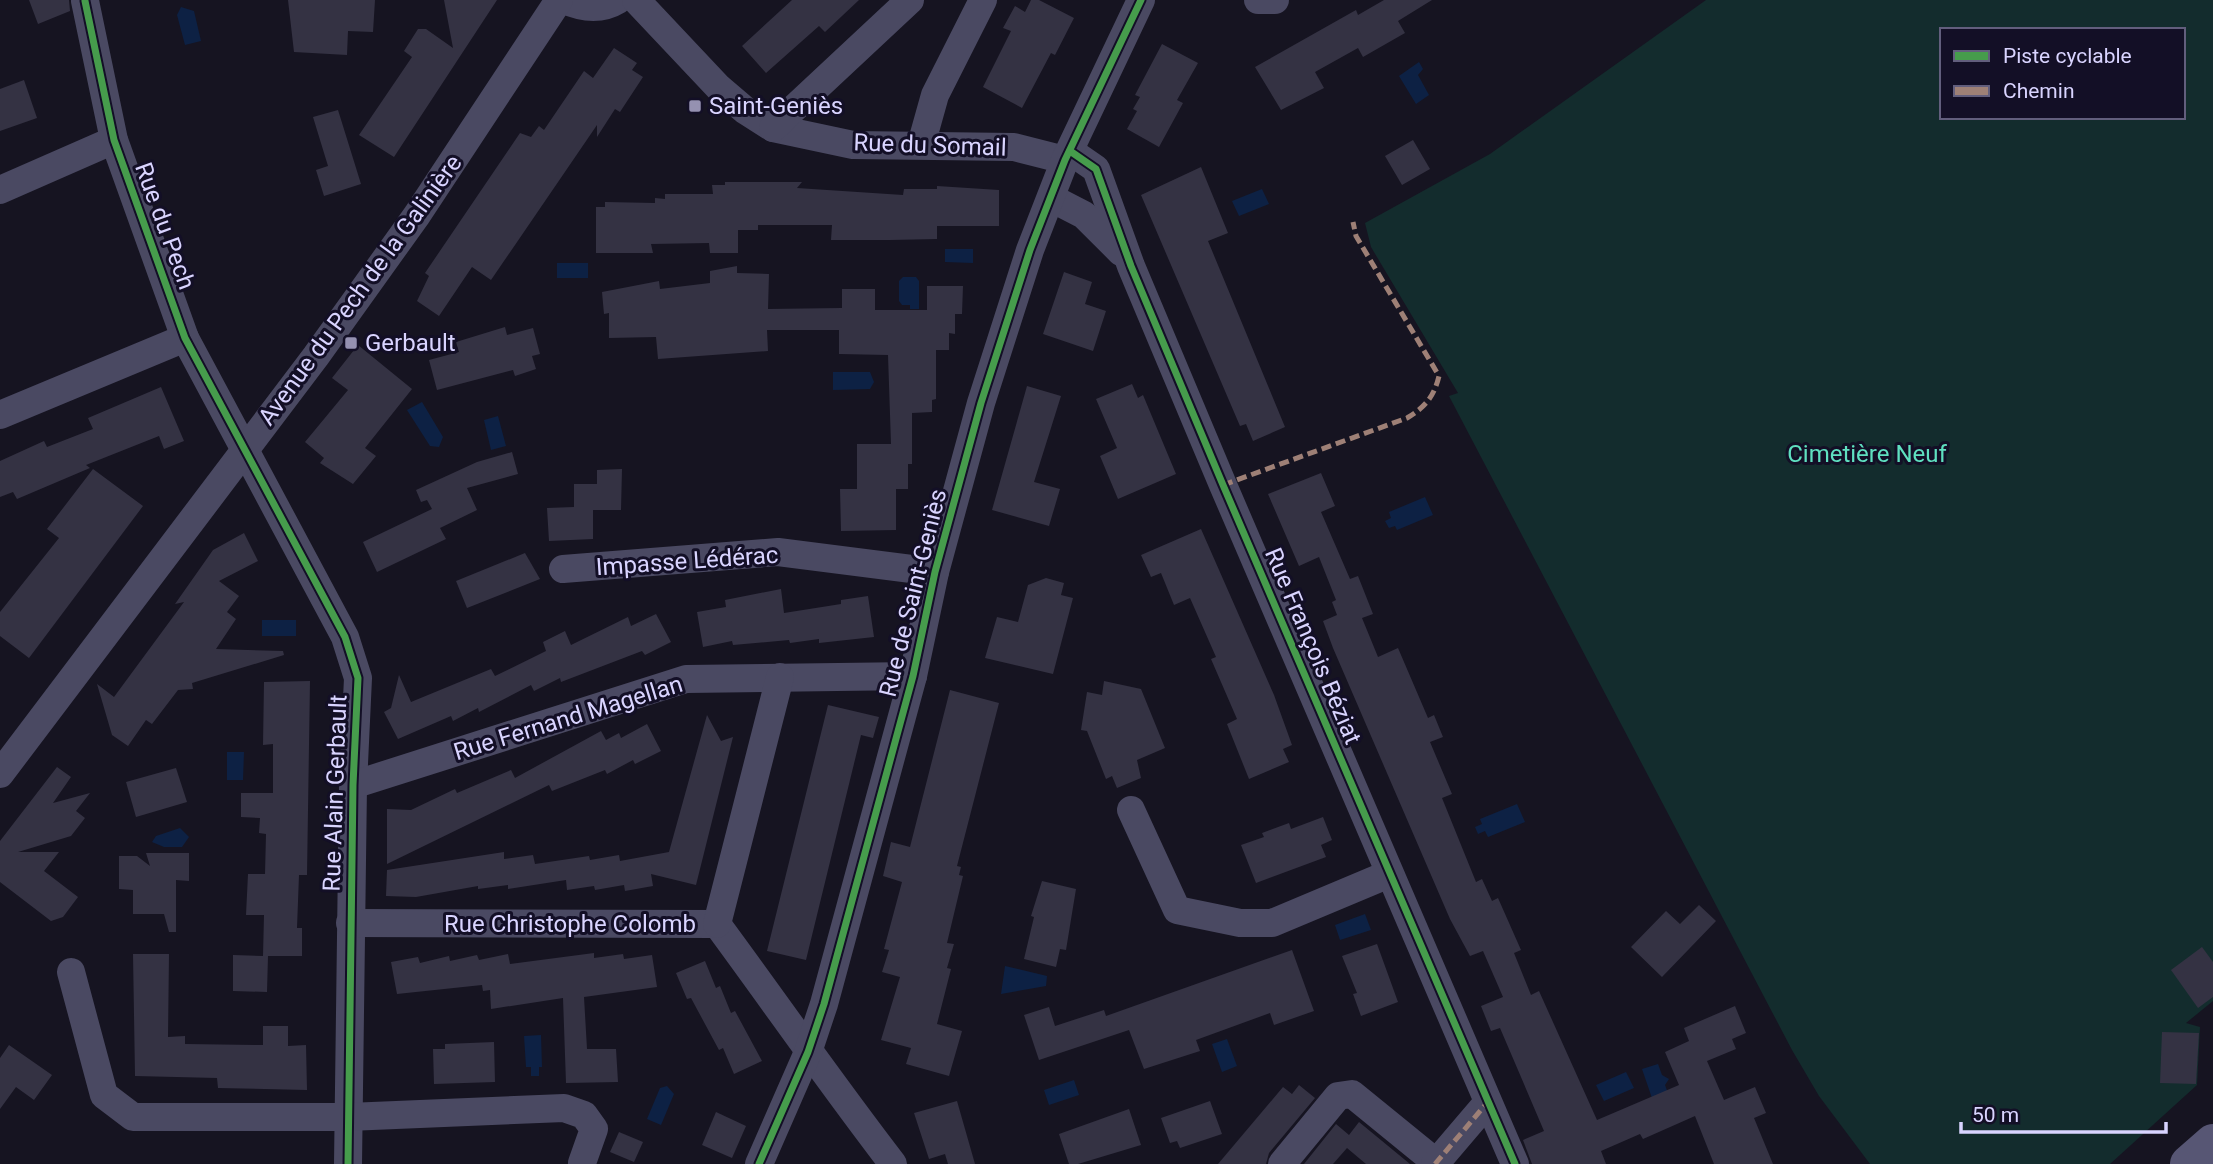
<svg xmlns="http://www.w3.org/2000/svg" width="2213" height="1164" viewBox="0 0 2213 1164" font-family="Roboto,sans-serif">
<style>
.green{fill:#132c2d;fill-rule:evenodd}
.water{fill:#0d2144}
.building{fill:#343243}
.lines{fill:none;stroke-linecap:round;stroke-linejoin:round}
.street{stroke:#4a4962;stroke-width:28}
.secondary{stroke:#575674;stroke-width:38}
.quiet{stroke:#9e8076;stroke-width:5;stroke-dasharray:10 5;stroke-linecap:butt}
.cycleway-casing{stroke:#130f26;stroke-width:11}
.cycleway{stroke:#469c4c;stroke-width:7}
.poi-dot{fill:#9591b1;stroke:#130f26;stroke-width:2.5}
.labels{text-anchor:middle;dominant-baseline:central;stroke-width:6;stroke-linejoin:round;paint-order:stroke}
.poi-label{font-size:24px;fill:#d9d4ff;stroke:#130f26;text-anchor:start}
.street-label{font-size:24px;fill:#d9d4ff;stroke:#130f26}
.park-label{font-size:24px;fill:#5fe0c0;stroke:#130f26}
</style>
<rect width="100%" height="100%" fill="#161421"/>
<path class="green" d="M1706 0H2213V1001L2186 1023 2200 1027 2197 1085 2110 1164H1870L1819 1096 1792 1050 1449 396 1458 393 1371 247 1365 223 1490 154ZM1942 30H2183V117H1942Z"/>
<g class="water">
<polygon points="181,7 194,11 201,41 185,45 177,15"/>
<polygon points="1419,62 1423,69 1418,75 1429,95 1416,104 1399,76"/>
<polygon points="1262,189 1269,204 1239,216 1232,201"/>
<polygon points="945,249 973,249 973,263 945,262"/>
<rect x="557" y="263" width="31" height="15"/>
<polygon points="903,277 916,277 919,281 919,309 910,309 910,305 902,305 899,301 899,281"/>
<polygon points="833,372 870,372 874,382 870,389 833,390"/>
<polygon points="422,402 443,437 439,447 430,446 407,410"/>
<polygon points="498,416 506,446 491,450 484,420"/>
<polygon points="1425,497 1433,515 1397,530 1395,526 1389,528 1385,521 1391,518 1389,512"/>
<rect x="262" y="620" width="34" height="16"/>
<polygon points="227,752 244,752 243,780 227,780"/>
<polygon points="1517,804 1525,822 1488,837 1485,831 1478,834 1475,827 1482,824 1480,819"/>
<polygon points="180,828 189,837 182,847 164,847 152,842 156,836"/>
<polygon points="1365,914 1371,930 1340,940 1335,925"/>
<polygon points="1005,966 1047,976 1046,986 1001,994"/>
<polygon points="541,1035 542,1067 539,1067 539,1076 531,1076 531,1067 526,1067 524,1036"/>
<polygon points="1227,1039 1237,1066 1222,1072 1212,1044"/>
<polygon points="1658,1064 1662,1075 1669,1079 1665,1085 1669,1096 1653,1101 1642,1069"/>
<polygon points="1626,1072 1634,1088 1604,1101 1596,1085"/>
<polygon points="1074,1080 1079,1095 1049,1105 1044,1090"/>
<polygon points="667,1086 674,1094 661,1125 647,1119 660,1088"/>
</g>
<g class="building">
<polygon points="29,0 69,0 70,11 38,24"/>
<polygon points="288,0 375,0 373,32 348,31 347,55 294,52"/>
<polygon points="444,0 497,0 394,157 359,135 412,57 404,51 418,29 426,29 453,48"/>
<polygon points="792,0 859,0 825,32 819,26 766,73 742,46"/>
<polygon points="1031,0 1039,0 1074,18 1055,55 1051,53 1022,108 983,87 1011,31 1003,28 1015,6 1025,12"/>
<polygon points="1384,0 1432,0 1398,21 1405,33 1363,57 1358,48 1315,72 1324,88 1281,110 1255,67 1356,10 1358,15"/>
<polygon points="1162,44 1198,63 1177,100 1183,103 1159,147 1127,129 1137,111 1133,109 1140,97 1135,95"/>
<polygon points="614,48 637,63 632,70 643,77 620,112 615,109 597,137 597,125 491,280 472,267 439,316 417,301 429,276 425,273 520,133 531,137 539,126 544,130 584,71 593,78"/>
<polygon points="24,80 37,118 0,131 0,89"/>
<polygon points="338,110 361,184 324,196 316,170 328,166 313,117"/>
<polygon points="1413,140 1430,169 1402,185 1385,156"/>
<polygon points="1201,167 1228,233 1208,241 1285,427 1253,441 1246,424 1240,426 1141,195"/>
<polygon points="725,182 802,182 797,188 903,195 904,189 937,189 937,186 999,190 999,226 937,226 937,239 890,240 831,240 832,225 758,225 758,230 738,230 738,253 710,253 709,243 651,244 653,253 596,253 596,207 605,207 605,202 655,203 655,198 665,199 665,194 713,194 712,185 725,185"/>
<polygon points="737,266 737,273 769,274 768,309 842,308 842,289 875,289 875,310 927,310 927,286 963,286 962,314 955,314 955,334 949,333 949,350 936,350 936,399 932,400 932,412 912,413 912,464 908,464 908,489 896,489 896,530 841,531 840,489 857,489 857,444 891,444 888,355 839,354 839,330 767,330 768,351 658,359 656,337 609,338 609,313 604,314 602,292 659,281 660,289 710,283 710,271"/>
<polygon points="1064,272 1092,282 1085,304 1106,311 1093,351 1043,334"/>
<polygon points="505,327 507,335 533,328 540,354 532,356 536,369 515,376 513,370 437,390 429,360 459,352 456,342"/>
<polygon points="358,345 412,389 365,448 376,456 353,484 320,463 324,458 305,442 348,390 332,378"/>
<polygon points="1132,384 1138,398 1143,395 1176,474 1118,499 1100,456 1117,448 1096,399"/>
<polygon points="1027,386 1061,396 1034,482 1060,489 1049,526 992,510"/>
<polygon points="161,387 184,441 164,449 159,436 86,465 90,468 17,499 13,492 0,497 0,461 44,441 47,447 93,429 88,418"/>
<polygon points="512,452 518,474 467,488 477,510 440,528 446,539 377,572 363,542 432,509 427,500 421,502 416,490 477,462"/>
<polygon points="93,469 143,506 29,658 0,636 0,612 59,538 47,529"/>
<polygon points="622,469 621,510 593,510 593,539 549,541 547,508 574,507 574,484 597,484 597,470"/>
<polygon points="1321,473 1335,506 1321,512 1350,579 1358,576 1373,614 1362,618 1378,657 1398,648 1428,718 1434,715 1443,737 1430,742 1452,794 1442,798 1476,882 1482,879 1492,901 1498,898 1521,950 1514,953 1531,995 1539,991 1597,1120 1679,1085 1665,1052 1689,1041 1684,1028 1735,1006 1746,1033 1732,1039 1736,1049 1707,1061 1724,1100 1755,1087 1766,1113 1754,1118 1773,1164 1714,1164 1695,1116 1643,1139 1640,1134 1601,1151 1606,1164 1532,1164 1523,1140 1544,1131 1500,1028 1491,1031 1481,1006 1503,997 1483,951 1470,956 1450,919 1333,648 1323,621 1337,615 1332,602 1336,600 1319,557 1299,566 1268,494"/>
<polygon points="1201,529 1274,695 1292,745 1283,749 1289,762 1249,779 1227,724 1237,719 1211,659 1216,657 1190,598 1174,605 1161,573 1151,577 1141,555"/>
<polygon points="244,533 258,561 219,581 239,596 227,612 236,619 216,649 283,651 284,655 192,683 193,689 178,690 152,724 146,720 128,746 112,735 97,684 114,697 184,602 175,604 213,550"/>
<polygon points="525,553 540,579 467,608 456,581"/>
<polygon points="1046,578 1064,583 1061,595 1073,598 1053,674 985,658 997,617 1018,622 1028,585"/>
<polygon points="781,589 784,613 841,604 841,600 868,596 874,637 819,643 819,639 790,643 789,640 733,645 732,641 703,647 697,612 726,607 725,600"/>
<polygon points="656,614 671,642 645,655 642,651 561,682 560,678 534,691 531,685 479,712 478,708 453,721 451,716 398,739 384,712 391,708 399,675 411,702 491,669 495,676 546,651 543,642 565,631 571,645 628,617 631,626"/>
<polygon points="310,681 307,875 299,875 297,928 302,928 302,956 268,956 267,992 233,991 233,955 263,956 264,915 246,915 248,874 265,874 266,834 259,833 260,818 241,817 241,793 273,793 273,744 263,745 264,682"/>
<polygon points="1104,681 1141,689 1165,748 1137,760 1141,778 1117,788 1112,776 1106,779 1087,731 1081,730 1087,692 1102,695"/>
<polygon points="950,690 999,703 957,866 961,867 959,875 963,876 947,943 954,944 947,968 951,969 937,1024 962,1031 949,1076 906,1064 911,1048 881,1040 900,977 882,972 889,950 884,949 902,882 883,876 891,842 910,847"/>
<polygon points="828,705 879,717 873,738 861,735 806,960 767,951"/>
<polygon points="707,715 721,741 733,737 696,885 651,874 653,886 625,891 624,885 595,890 594,886 567,890 566,880 508,889 508,885 478,889 478,886 416,897 386,896 387,870 504,852 504,859 533,855 535,864 589,856 590,860 619,855 620,861 669,852"/>
<polygon points="647,724 661,751 635,764 633,760 607,774 605,770 552,791 549,785 387,864 387,809 411,810 455,789 457,793 511,770 515,778 601,731 606,740 619,733 621,738"/>
<polygon points="57,767 71,777 53,803 90,793 76,811 85,818 71,836 18,852 59,852 44,871 78,897 63,917 51,921 0,882 0,841"/>
<polygon points="176,768 187,802 136,817 126,782"/>
<polygon points="1323,817 1332,840 1321,845 1326,857 1256,883 1241,845 1264,837 1262,833 1289,823 1291,829"/>
<polygon points="146,853 189,853 189,881 176,880 176,932 169,932 164,914 133,914 133,890 119,889 119,856 137,856 150,866"/>
<polygon points="1042,881 1076,889 1066,950 1060,949 1056,967 1024,959 1034,917 1031,916"/>
<polygon points="1699,905 1716,921 1662,977 1631,947 1666,911 1680,924"/>
<polygon points="1377,944 1398,1002 1361,1016 1353,994 1357,993 1342,956"/>
<polygon points="2202,947 2213,962 2213,997 2198,1008 2171,970"/>
<polygon points="1292,950 1314,1011 1274,1025 1270,1013 1196,1040 1200,1051 1144,1069 1129,1030 1039,1060 1024,1015 1049,1007 1055,1026 1104,1010 1106,1016"/>
<polygon points="594,953 594,958 623,954 624,959 652,955 657,987 584,997 587,1049 616,1049 618,1082 566,1083 563,998 491,1009 490,990 483,991 482,985 397,994 391,962 418,957 420,963 449,956 450,961 477,955 479,960 508,954 510,964"/>
<polygon points="133,954 169,954 168,1037 185,1036 185,1044 263,1045 263,1026 288,1026 288,1046 306,1045 307,1090 218,1088 217,1078 135,1076"/>
<polygon points="705,961 716,988 720,986 731,1013 735,1011 762,1061 734,1074 723,1048 719,1050 691,998 687,999 676,973"/>
<polygon points="2162,1032 2199,1033 2196,1084 2160,1083"/>
<polygon points="494,1042 495,1082 434,1084 433,1049 445,1049 445,1044"/>
<polygon points="9,1045 52,1075 34,1100 16,1087 0,1109 0,1058"/>
<polygon points="1299,1085 1315,1098 1269,1153 1266,1164 1218,1164 1283,1087 1292,1094"/>
<polygon points="957,1101 975,1164 948,1164 945,1154 929,1159 914,1113"/>
<polygon points="1210,1101 1222,1134 1180,1148 1177,1141 1170,1143 1161,1118"/>
<polygon points="1129,1109 1141,1145 1078,1164 1069,1164 1059,1134"/>
<polygon points="716,1112 746,1126 732,1158 702,1145"/>
<polygon points="1359,1122 1410,1164 1366,1164 1347,1148 1333,1164 1304,1164 1336,1124 1349,1135"/>
<polygon points="619,1132 643,1142 634,1162 610,1152"/>
</g>
<g class="lines">
<g class="street">
<path d="M564 0C582 8 600 11 618 0"/>
<polyline points="636,0 719,88 746,111 773,128 853,145 1014,147 1065,160"/>
<polyline points="1258,0 1275,0"/>
<polyline points="85,1 114,140 185,338 345,637 358,678 353,785 348,1164"/>
<polyline points="773,128 910,0"/>
<polyline points="921,145 935,95 983,0"/>
<polyline points="1070,151 1096,169 1131,266 1223,485 1515,1164"/>
<polyline points="0,190 114,140"/>
<polyline points="1051,198 1084,215 1121,252"/>
<polyline points="0,415 185,338"/>
<polyline points="563,569 778,552 935,572"/>
<polyline points="0,774 316,356 417,215 559,0"/>
<polyline points="353,785 686,679 913,676"/>
<polyline points="1131,810 1177,910 1240,923 1272,923 1389,874"/>
<path d="M350 923 717 924C776 1004 832 1085 893 1164"/>
<polyline points="717,924 780,677"/>
<polyline points="71,972 104,1095 133,1117 348,1117 564,1108 584,1115 594,1129 582,1163"/>
<polyline points="759,1164 808,1052 824,1004 913,676 935,572 981,403 1030,250 1065,160 1141,0"/>
<polyline points="1282,1164 1338,1096 1352,1094 1438,1164"/>
<polyline points="1435,1164 1487,1103"/>
</g>
<polyline class="secondary" points="2189,1164 2213,1143"/>
<g class="quiet">
<path d="M1223 485 1407 418C1425 407 1434 397 1439 376L1356 236 1353 222"/>
<polyline points="1435,1164 1487,1103"/>
</g>
<g class="cycleway-casing">
<g id="cycleway">
<polyline points="85,1 114,140 185,338 345,637 358,678 353,785 348,1164"/>
<polyline points="1070,151 1096,169 1131,266 1223,485 1515,1164"/>
<polyline points="759,1164 808,1052 824,1004 913,676 935,572 981,403 1030,250 1065,160 1141,0"/>
</g>
</g>
<use href="#cycleway" class="cycleway"/>
</g>
<g class="poi-dot">
<rect x="688" y="99" width="14" height="14" rx="3.5"/>
<rect x="344" y="336" width="14" height="14" rx="3.5"/>
</g>
<g class="labels">
<g class="poi-label">
<text x="709" y="106">Saint-Geniès</text>
<text x="365" y="343">Gerbault</text>
</g>
<g class="street-label">
<text transform="translate(930 145) rotate(2)">Rue du Somail</text>
<text transform="translate(165 226) rotate(70)">Rue du Pech</text>
<text transform="translate(360 290) rotate(-54)">Avenue du Pech de la Galinière</text>
<text transform="translate(687 561) rotate(-4)">Impasse Lédérac</text>
<text transform="translate(913 593) rotate(-76)">Rue de Saint-Geniès</text>
<text transform="translate(1313 646) rotate(67)">Rue François Béziat</text>
<text transform="translate(568 718) rotate(-17)">Rue Fernand Magellan</text>
<text transform="translate(335 793) rotate(-88)">Rue Alain Gerbault</text>
<text x="570" y="924">Rue Christophe Colomb</text>
</g>
<g class="park-label">
<text x="1867" y="454">Cimetière Neuf</text>
</g>
</g>
<rect x="1940" y="28" width="245" height="91" fill="#130f26" stroke="#625e7d" stroke-width="2"/>
<rect x="1954" y="51" width="35" height="10" fill="#469c4c" stroke="#625e7d" stroke-width="2"/>
<text x="2003" y="63" font-size="21" fill="#d9d4ff">Piste cyclable</text>
<rect x="1954" y="86" width="35" height="10" fill="#9e8076" stroke="#625e7d" stroke-width="2"/>
<text x="2003" y="98" font-size="21" fill="#d9d4ff">Chemin</text>
<path d="M1961 1122v10h205v-10" fill="none" stroke="#d9d4ff" stroke-width="3.5"/>
<text x="1972" y="1122" font-size="21" fill="#d9d4ff" stroke="#130f26" stroke-width="5" paint-order="stroke">50 m</text>
</svg>
